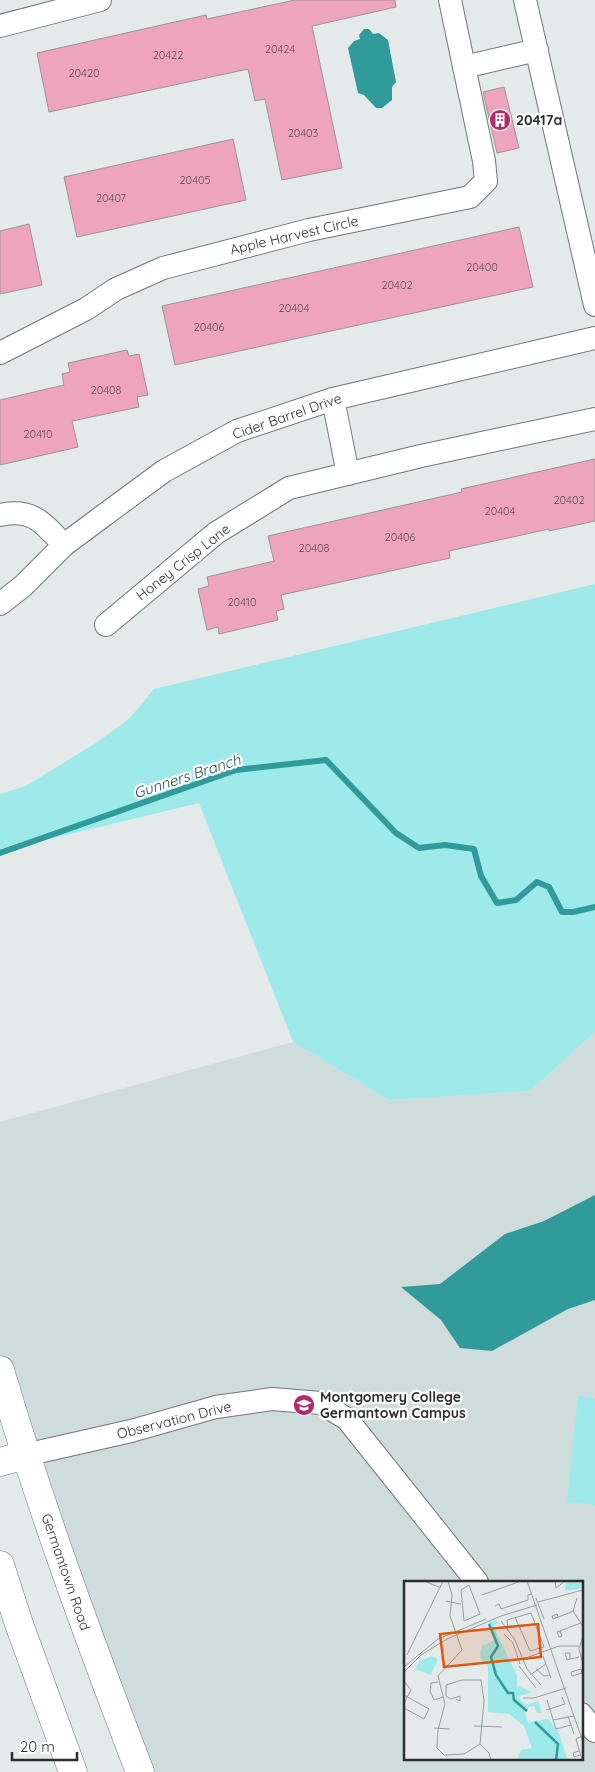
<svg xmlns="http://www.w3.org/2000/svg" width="595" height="1772" viewBox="0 0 595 1772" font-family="Quicksand,sans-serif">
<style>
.built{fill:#cfdcdc;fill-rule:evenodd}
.green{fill:#9eeaea}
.water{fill:#319b9b}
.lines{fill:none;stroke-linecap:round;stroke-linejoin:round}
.stream{stroke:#319b9b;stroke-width:6}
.building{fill:#efa4bd;stroke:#999596}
.minor-casing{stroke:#727676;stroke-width:24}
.tertiary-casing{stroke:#727676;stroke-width:29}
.primary-casing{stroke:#727676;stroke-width:29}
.minor{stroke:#fff;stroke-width:22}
.tertiary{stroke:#fff;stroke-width:28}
.primary{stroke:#fff;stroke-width:28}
.labels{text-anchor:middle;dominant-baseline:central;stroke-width:4.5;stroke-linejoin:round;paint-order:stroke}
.number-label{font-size:11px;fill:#5d4c52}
.poi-label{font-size:14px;font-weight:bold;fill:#2c2e2e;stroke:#fff;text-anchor:start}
.street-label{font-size:14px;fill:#2c2e2e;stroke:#fff}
.water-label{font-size:15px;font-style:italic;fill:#245151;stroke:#fff}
.inset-river{fill:none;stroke:#319b9b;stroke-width:2.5}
.inset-road{fill:none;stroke:#9a9e9e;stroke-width:1}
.view{fill:#df570e;fill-opacity:0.15;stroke:#df570e;stroke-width:2.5}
.inset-edge{fill:none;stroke:#2c2e2e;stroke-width:2.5}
</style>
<rect width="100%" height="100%" fill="#e4e9e9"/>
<path class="built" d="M595 1032V1772H140L25 1455 0 1354V1122L293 1042 389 1100 530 1091ZM405 1582H581V1758H405Z"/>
<g class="green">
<polygon points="595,584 595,1032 530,1091 389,1100 293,1042 199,803 0,851 0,794 26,786 99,741 130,718 154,689"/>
<polygon points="578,1396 595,1398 595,1505 567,1502"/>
</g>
<g class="water">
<polygon points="364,29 369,29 373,34 379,33 388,40 396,82 392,87 392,100 382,108 376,108 364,95 358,93 348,48 354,41 360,39 359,35"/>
<polygon points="595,1195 595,1300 568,1309 492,1351 460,1348 441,1320 401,1287 440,1284 505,1234 544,1221"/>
</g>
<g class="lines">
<polyline class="stream" points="0,853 236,770 326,760 396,833 419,848 445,845 474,849 481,876 497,903 516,900 537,882 549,887 562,912 573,912 595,907"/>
</g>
<g class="building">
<polygon points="295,0 395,0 396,7 312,26 342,168 282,180 265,99 255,101 248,69 49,112 37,53 206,15 207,19"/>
<polygon points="504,87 519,148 497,153 483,92"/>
<polygon points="233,139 246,200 77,237 64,177"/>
<polygon points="29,224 42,285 0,294 0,231"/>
<polygon points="519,227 533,287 175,365 162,306"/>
<polygon points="127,350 129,356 139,354 148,395 137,397 139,407 72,421 78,447 0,465 0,400 64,385 62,374 70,372 68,363"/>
<polygon points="595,459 595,521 549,531 549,529 449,551 450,558 281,595 284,609 276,611 278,620 219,634 218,627 207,630 198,589 209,586 207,577 274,561 268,536 462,492 461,489"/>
</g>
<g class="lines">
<g class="minor-casing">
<g id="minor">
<polyline points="525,0 595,305"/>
<polyline points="0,26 100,0"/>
<polyline points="464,67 537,50"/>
<polyline points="0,353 86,309 116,289 163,268 309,230 470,197 486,181 484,161 450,0"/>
<polyline points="333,399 348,474"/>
<path d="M0 515C33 508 43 523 64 545"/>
<polyline points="0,604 23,586 64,545 99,519 164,471 237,431 333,399 595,338"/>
<polyline points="106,625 216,533 289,488 421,456 595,419"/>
<polyline points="25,1455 131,1431 216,1407 272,1399 321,1403 347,1419 477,1582"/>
<polyline points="581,1714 595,1731"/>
</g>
</g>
<g class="tertiary-casing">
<polyline id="tertiary" points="0,1462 25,1455"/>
</g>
<g class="primary-casing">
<g id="primary">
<path d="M0 1370C40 1506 89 1639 140 1772"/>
<polyline points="0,1565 19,1624 73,1772"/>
</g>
</g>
<use href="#minor" class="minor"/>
<use href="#tertiary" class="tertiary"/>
<use href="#primary" class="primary"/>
</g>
<defs>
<g id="building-disc" transform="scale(1.125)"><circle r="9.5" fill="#b32a69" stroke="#fff"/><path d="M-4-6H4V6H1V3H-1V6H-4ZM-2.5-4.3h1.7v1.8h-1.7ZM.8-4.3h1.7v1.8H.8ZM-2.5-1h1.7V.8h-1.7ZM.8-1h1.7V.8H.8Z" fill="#fff"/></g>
<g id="university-disc" transform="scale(1.125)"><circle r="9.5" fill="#b32a69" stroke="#fff"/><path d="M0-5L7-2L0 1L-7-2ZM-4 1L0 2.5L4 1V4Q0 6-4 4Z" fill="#fff"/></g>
</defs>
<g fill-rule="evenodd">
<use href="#building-disc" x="500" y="120"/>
<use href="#university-disc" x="304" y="1405"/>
</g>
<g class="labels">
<g class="number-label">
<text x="280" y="49">20424</text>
<text x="168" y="55">20422</text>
<text x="84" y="73">20420</text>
<text x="303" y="133">20403</text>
<text x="195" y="180">20405</text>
<text x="111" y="198">20407</text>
<text x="482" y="267">20400</text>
<text x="397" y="285">20402</text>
<text x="294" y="308">20404</text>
<text x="209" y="327">20406</text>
<text x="106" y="390">20408</text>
<text x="38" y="434">20410</text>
<text x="569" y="500">20402</text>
<text x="500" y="511">20404</text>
<text x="400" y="537">20406</text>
<text x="314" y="548">20408</text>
<text x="242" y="602">20410</text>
</g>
<g class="poi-label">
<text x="516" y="120">20417a</text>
<text x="320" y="1397">Montgomery College<tspan x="320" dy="16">Germantown Campus</tspan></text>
</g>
<g class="street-label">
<text transform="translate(294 235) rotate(-13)">Apple Harvest Circle</text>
<text transform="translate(287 416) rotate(-19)">Cider Barrel Drive</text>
<text transform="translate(183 562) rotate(-38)">Honey Crisp Lane</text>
<text transform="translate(174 1420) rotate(-14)">Observation Drive</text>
<text transform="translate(66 1572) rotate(71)">Germantown Road</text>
</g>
<g class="water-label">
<text transform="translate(187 776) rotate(-18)">Gunners Branch</text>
</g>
</g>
<g transform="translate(404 1581)">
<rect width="179" height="179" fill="#e4e9e9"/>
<path d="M162 0H179V7L161 10ZM92 39 94 42 89 45 113 94V105L129 111 115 115 116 119 122 124 134 120 138 132H133L130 125 125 126 121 132 124 141 144 138 154 150 164 179H113L117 169 128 167 120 145 105 133 84 131V85L77 78 76 71 78 65 91 59 85 41ZM28 75 34 78 27 94 11 88 16 80Z" fill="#9eeaea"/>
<path class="inset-river" d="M85 43 94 65 87 76 92 94 104 112H109L110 119 123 130M131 141 154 163 152 179"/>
<path class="inset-road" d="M20 0 35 6M44 0 48 14 46 35 58 69 34 95 41 123 34 149 33 167 40 174 60 173 76 163M123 0 179 161M151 0 152 7 161 0M65 4 76 33 60 40 57 9ZM78 14 117 0M132 17 140 38M42 20 57 23M134 21 179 9M91 25 95 23 97 28 124 19V14L127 13M169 30 178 44M154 36 153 33 148 35 149 38 154 36 165 32 169 30 173 17M97 40 111 59 123 88 137 104M104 50 103 39 127 32 140 66 126 70 111 36M156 50 158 55 155 56 153 51 177 42M100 53 109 62 116 83M179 55 175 68 179 83M3 74 39 0M139 75 147 97M119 78 155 65H175M166 78V72H161L163 79 175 76M115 85 132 107M0 86 34 58 82 38M132 88 140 95 146 94M0 91 17 74 43 58 97 35 133 24M178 92 177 88 167 91 168 95 178 92 179 91M126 94 142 83M0 100 7 109 0 122M34 101 27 102 26 110 30 119 39 116M0 114 25 128 20 138 0 127M119 117H130L162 107M52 118 56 120V115L47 118 42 115V104L58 99H77L80 120 76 163M143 119 152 148 167 144M142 129 161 123 158 116M164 135 170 153M149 139 170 135M70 145 98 146M30 147 46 148M76 163 85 172 87 179M175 170 169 172 170 176 176 174M178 179 172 158 178 155"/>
<path class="view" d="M134 43 137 76 40 86 36 53Z"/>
<rect width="179" height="179" class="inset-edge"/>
</g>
<path d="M12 1752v8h65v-8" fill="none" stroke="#2c2e2e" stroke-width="2.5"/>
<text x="20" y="1752" font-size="15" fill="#2c2e2e" stroke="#ffffff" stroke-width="4" paint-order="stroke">20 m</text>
</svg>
